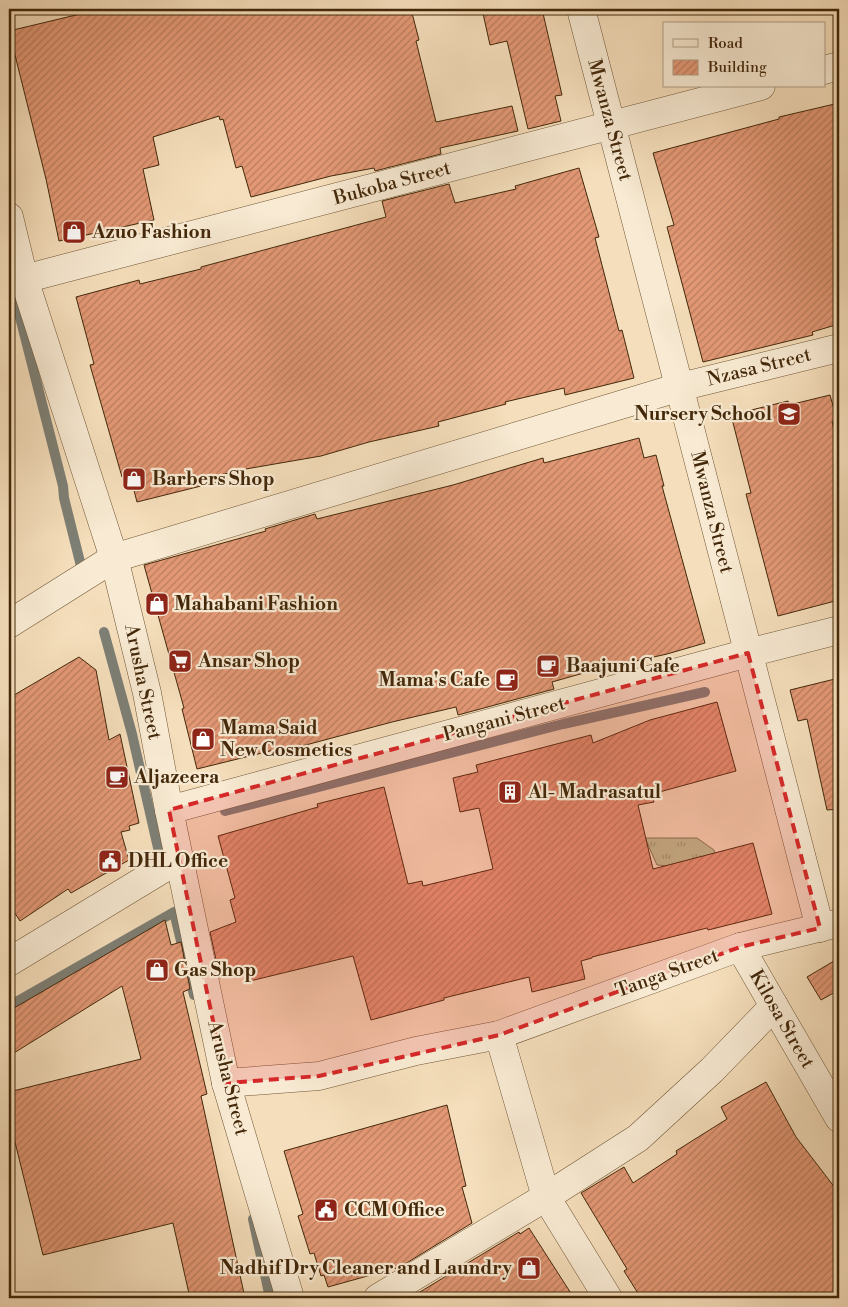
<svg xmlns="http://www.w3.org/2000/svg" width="848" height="1307" viewBox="0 0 848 1307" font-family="'Libre Bodoni',serif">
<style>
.grass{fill:url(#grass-tufts);stroke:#7f744e}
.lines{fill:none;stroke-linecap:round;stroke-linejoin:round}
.stream{stroke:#7d7f75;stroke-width:10}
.building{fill:url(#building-hatch);stroke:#43280a}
.minor-casing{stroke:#705636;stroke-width:29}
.minor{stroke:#f8ead3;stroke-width:28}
.marked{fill:#d62828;fill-opacity:0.2;stroke:#d62828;stroke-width:4;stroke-dasharray:10 6;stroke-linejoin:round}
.labels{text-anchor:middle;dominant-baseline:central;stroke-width:4.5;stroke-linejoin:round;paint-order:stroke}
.street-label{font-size:19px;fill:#43280a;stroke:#f8ead3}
.poi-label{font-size:19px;font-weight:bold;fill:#43280a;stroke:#f8ead3;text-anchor:start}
</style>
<defs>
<pattern id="grass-tufts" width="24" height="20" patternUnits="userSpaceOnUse" patternTransform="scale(1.25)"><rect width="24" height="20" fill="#bbc191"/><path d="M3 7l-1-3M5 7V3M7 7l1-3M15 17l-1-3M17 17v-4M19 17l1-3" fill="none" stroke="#9a9d75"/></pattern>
<pattern id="building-hatch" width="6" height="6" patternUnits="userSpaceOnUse" patternTransform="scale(1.25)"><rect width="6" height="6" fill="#e39875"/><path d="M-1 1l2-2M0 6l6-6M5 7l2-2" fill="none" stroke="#ba7c5e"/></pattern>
</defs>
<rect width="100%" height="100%" fill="#f5debb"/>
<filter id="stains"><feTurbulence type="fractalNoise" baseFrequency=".004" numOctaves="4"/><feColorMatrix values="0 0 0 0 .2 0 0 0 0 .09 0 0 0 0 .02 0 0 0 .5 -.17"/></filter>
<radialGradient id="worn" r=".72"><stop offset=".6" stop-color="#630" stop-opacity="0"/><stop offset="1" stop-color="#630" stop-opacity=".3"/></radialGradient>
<polygon class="grass" points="645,838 697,838 714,850 719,870 657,865"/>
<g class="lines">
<g class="stream">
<polyline points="9,274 63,486 64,498 83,574"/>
<polyline points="104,632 132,734 161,861"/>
<polyline points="225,811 563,724 705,692"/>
<polyline points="9,1006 174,912 194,995"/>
<polyline points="253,1219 270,1298"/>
</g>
</g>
<g class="building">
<polygon points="101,9 411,9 419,40 416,41 436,122 512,106 518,131 440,148 441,154 375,171 374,168 331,176 251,197 242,166 236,168 223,119 220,120 219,116 153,137 159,165 143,169 154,220 59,241 46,179 9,31"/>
<polygon points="482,9 542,9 562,95 555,96 561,121 528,129 507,41 490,45"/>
<polygon points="839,103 839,324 812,332 813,335 703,362 667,227 674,225 653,153 779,119 779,117"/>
<polygon points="579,168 599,237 595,238 619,331 622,330 634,378 565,395 564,388 505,402 506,404 438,422 439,426 369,442 321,456 240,470 240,472 223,474 225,480 137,502 130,475 122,477 90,365 94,364 76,297 139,280 140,284 201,269 201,267 386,217 382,201 449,184 455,203 516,189 515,186"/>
<polygon points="830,395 837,420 832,422 839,447 839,600 778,616 746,494 751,493 731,415 788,401 789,405"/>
<polygon points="639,438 644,458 656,455 664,486 662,486 705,643 667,654 627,663 626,661 552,682 554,689 458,715 456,707 392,722 302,746 301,745 270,751 197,769 182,709 184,708 144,565 266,531 265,529 315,514 317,519 453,485 543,458 544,463"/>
<polygon points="79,657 96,670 109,740 120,734 139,823 129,826 130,830 121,832 129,860 71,893 68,889 20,921 9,904 9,698"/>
<polygon points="839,678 839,809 827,810 807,719 798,721 790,690"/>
<polygon points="717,702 736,771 652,794 654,802 638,805 653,869 753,843 772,914 708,930 707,928 592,957 592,958 581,961 585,979 532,992 529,977 444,998 444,1000 371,1020 353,956 250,981 247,968 220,978 210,932 236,922 230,900 235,898 218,836 318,807 317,804 384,787 408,884 422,881 423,886 493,869 479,808 460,812 453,778 478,772 476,765 591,735 593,743 650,720"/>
<polygon points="165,920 171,945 181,942 190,989 183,992 207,1094 201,1096 245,1298 190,1298 173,1223 43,1255 9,1118 9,1092 141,1059 122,986 9,1056 9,1011"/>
<polygon points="839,958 839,990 821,1000 807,977"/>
<polygon points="766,1082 796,1137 839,1193 839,1298 641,1298 624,1271 627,1269 581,1193 624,1167 633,1183 677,1154 676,1151 727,1119 721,1107"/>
<polygon points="447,1105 466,1186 462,1187 472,1223 400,1267 328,1287 324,1275 321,1276 314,1253 310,1254 298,1216 303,1214 284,1151"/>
<polygon points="529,1228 574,1298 410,1298 519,1232 520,1234"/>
</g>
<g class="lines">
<g class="minor-casing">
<g id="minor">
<polyline points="581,9 820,928"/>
<polyline points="824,70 839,66"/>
<polyline points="9,217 24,279 114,558 147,693 169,810 226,1083 290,1298"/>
<polyline points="24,279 761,86"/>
<polyline points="9,624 114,558 680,387 839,348"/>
<polyline points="169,810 748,653 839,630"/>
<polyline points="740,947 839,1118"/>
<polyline points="9,962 179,859"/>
<polyline points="499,1035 546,1197 608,1298"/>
<polyline points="226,1083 319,1076 416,1051 499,1035 740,947 839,923"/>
<polyline points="378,1298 546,1197 638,1138 712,1070 774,1006"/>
</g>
</g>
<use href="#minor" class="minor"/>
</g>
<path class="marked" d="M748 653 820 928 740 947 499 1035 319 1076 226 1083 169 810Z"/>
<defs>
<g id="shop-square" transform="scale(1.25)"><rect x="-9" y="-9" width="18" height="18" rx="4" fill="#8f2418" stroke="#f8ead3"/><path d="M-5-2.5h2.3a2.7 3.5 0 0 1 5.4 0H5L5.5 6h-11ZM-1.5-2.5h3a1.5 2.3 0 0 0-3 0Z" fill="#fff"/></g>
<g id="school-square" transform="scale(1.25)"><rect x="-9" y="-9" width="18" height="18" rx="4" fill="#8f2418" stroke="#f8ead3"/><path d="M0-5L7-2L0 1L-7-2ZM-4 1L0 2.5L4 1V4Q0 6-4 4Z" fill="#fff"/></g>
<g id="supermarket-square" transform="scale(1.25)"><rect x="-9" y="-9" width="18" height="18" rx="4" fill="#8f2418" stroke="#f8ead3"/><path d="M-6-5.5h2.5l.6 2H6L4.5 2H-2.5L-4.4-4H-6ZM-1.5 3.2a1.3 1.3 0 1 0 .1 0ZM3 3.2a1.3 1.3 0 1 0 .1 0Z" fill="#fff"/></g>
<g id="cafe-square" transform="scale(1.25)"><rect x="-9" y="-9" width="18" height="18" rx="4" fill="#8f2418" stroke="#f8ead3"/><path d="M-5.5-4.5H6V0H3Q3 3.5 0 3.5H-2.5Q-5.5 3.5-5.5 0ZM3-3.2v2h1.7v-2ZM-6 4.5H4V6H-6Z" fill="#fff"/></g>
<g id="building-square" transform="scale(1.25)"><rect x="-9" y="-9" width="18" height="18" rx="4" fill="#8f2418" stroke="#f8ead3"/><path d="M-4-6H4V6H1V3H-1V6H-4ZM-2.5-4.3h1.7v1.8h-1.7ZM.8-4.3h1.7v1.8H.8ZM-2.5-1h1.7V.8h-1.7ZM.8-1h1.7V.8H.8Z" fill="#fff"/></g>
<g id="civic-square" transform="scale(1.25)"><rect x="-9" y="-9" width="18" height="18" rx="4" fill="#8f2418" stroke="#f8ead3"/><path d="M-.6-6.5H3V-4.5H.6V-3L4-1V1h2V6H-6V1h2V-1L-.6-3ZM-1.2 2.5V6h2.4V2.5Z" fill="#fff"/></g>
</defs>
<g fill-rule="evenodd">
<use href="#shop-square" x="74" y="232"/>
<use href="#school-square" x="789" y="414"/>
<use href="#shop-square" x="134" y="479"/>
<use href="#shop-square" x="157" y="604"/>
<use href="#supermarket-square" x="180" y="661"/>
<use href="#cafe-square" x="548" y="666"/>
<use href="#cafe-square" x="507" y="680"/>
<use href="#shop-square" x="203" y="739"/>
<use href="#cafe-square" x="117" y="777"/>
<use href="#building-square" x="510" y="792"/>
<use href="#civic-square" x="110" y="861"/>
<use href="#shop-square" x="157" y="970"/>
<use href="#civic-square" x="326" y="1210"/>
<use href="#shop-square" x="529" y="1268"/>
</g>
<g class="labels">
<g class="street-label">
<text transform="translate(610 120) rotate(75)">Mwanza Street</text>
<text transform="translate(392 183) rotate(-15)">Bukoba Street</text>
<text transform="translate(759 367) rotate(-14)">Nzasa Street</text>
<text transform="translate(712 512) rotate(76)">Mwanza Street</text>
<text transform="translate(143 682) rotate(78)">Arusha Street</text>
<text transform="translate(504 719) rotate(-15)">Pangani Street</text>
<text transform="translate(667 973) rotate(-20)">Tanga Street</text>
<text transform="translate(782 1019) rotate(60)">Kilosa Street</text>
<text transform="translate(228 1078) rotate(76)">Arusha Street</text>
</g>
<g class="poi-label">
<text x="92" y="232">Azuo Fashion</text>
<text x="772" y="414" text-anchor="end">Nursery School</text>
<text x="152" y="479">Barbers Shop</text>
<text x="174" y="604">Mahabani Fashion</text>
<text x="198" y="661">Ansar Shop</text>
<text x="566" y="666">Baajuni Cafe</text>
<text x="490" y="680" text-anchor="end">Mama's Cafe</text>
<text x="220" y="728">Mama Said<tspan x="220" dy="22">New Cosmetics</tspan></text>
<text x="134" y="777">Aljazeera</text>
<text x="528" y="792">Al- Madrasatul</text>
<text x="128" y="861">DHL Office</text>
<text x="174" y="970">Gas Shop</text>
<text x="344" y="1210">CCM Office</text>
<text x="512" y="1268" text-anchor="end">Nadhif Dry Cleaner and Laundry</text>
</g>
</g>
<rect width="848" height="1307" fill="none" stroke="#f5debb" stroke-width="30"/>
<rect x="10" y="10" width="828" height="1287" fill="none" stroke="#43280a" stroke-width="2.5"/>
<rect x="15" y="15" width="818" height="1277" fill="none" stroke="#43280a"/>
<rect x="663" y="22" width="162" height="65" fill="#f8ead3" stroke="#b09c83"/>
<rect x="673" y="39" width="25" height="8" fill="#f8ead3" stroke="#b09c83"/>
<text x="708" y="48" font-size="15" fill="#43280a">Road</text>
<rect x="673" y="60" width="25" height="15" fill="url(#building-hatch)" stroke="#b09c83"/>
<text x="708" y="72" font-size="15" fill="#43280a">Building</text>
<rect width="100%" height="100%" filter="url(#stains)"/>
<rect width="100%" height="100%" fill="url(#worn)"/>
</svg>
